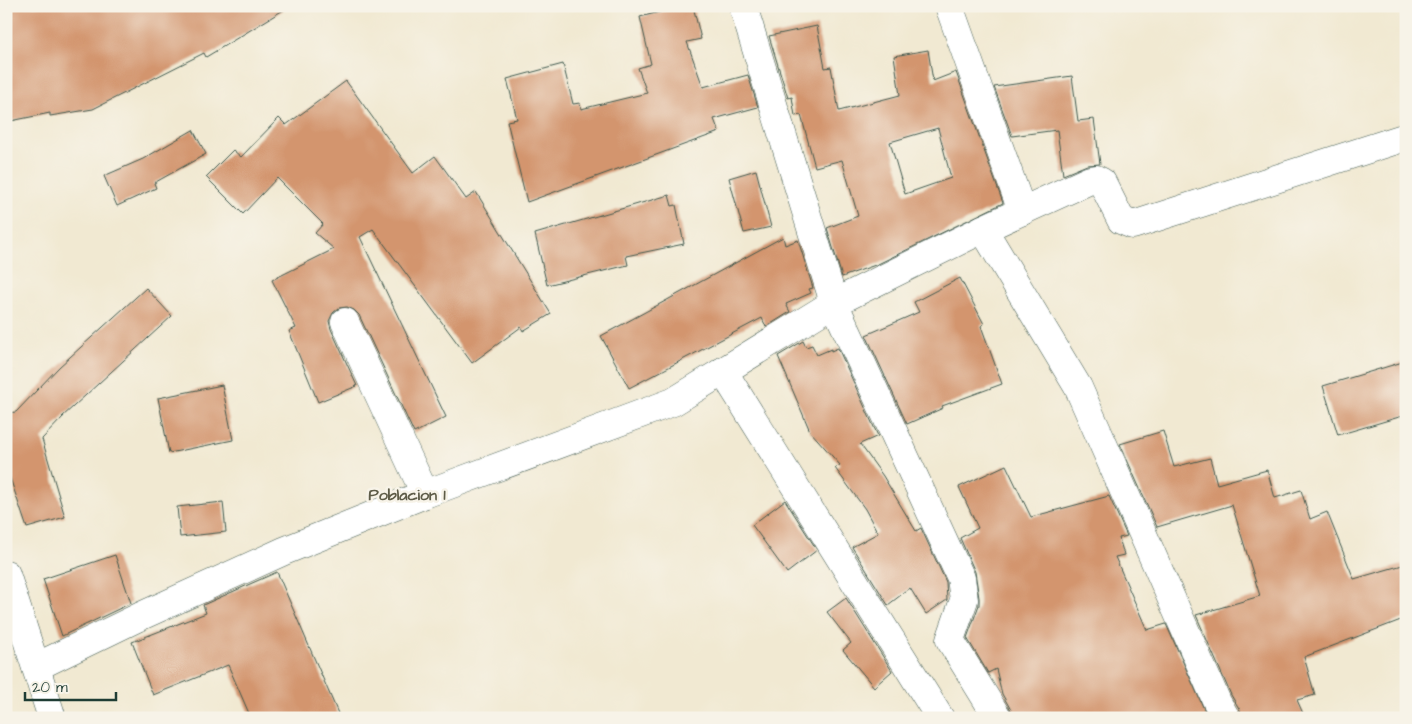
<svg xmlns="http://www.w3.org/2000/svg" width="1412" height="724" font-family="'Architects Daughter',sans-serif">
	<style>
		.building { fill: #d3956e; fill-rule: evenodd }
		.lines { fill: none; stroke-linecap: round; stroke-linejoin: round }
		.street-casing { stroke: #3e574c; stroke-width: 29 }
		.street { stroke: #fff; stroke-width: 28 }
		.labels { text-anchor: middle; stroke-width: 5; stroke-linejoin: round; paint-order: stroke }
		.neighbourhood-label { font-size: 16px; font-weight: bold; fill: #5e5c48; stroke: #f7f3e8 }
	</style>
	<rect width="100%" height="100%" fill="#f7f3e8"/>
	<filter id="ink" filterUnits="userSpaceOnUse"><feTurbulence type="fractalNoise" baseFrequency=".02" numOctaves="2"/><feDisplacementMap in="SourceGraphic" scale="10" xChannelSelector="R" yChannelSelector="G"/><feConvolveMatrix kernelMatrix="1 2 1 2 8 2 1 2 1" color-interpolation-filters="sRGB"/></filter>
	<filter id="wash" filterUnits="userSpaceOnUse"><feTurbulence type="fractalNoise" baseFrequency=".0096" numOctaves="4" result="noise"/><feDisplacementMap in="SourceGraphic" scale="20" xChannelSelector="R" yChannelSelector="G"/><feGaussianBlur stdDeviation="1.12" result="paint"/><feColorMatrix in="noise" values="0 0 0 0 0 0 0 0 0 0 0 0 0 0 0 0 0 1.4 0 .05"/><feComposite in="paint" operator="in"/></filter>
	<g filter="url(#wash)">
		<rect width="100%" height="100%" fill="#f1e9d2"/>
		<g id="blocks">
			<!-- building -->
			<g class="building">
				<path d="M 6,6 L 290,6 L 206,57 L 204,53 L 93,109 L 50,116 L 50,113 L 6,122 Z"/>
				<path d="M 683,6 L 693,6 L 701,39 L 687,42 L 703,87 L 748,75 L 758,107 L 714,119 L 719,132 L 527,202 L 507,121 L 517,119 L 507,79 L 563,64 L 573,104 L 580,103 L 581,109 L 647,93 L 638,68 L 651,64 L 640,17 Z"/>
				<path d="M 817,26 L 825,68 L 831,67 L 839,111 L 900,95 L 894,56 L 928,50 L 933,81 L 956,72 L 1003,203 L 878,264 L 842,277 L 827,228 L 858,216 L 842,160 L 815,167 L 801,115 L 795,116 L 792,97 L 788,98 L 769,36 ZM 938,128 L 951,178 L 905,194 L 890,142 Z"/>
				<path d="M 1072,76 L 1078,121 L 1094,119 L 1100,164 L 1087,165 L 1063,175 L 1057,130 L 1012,136 L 994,87 Z"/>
				<path d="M 346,81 L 413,173 L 435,156 L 466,199 L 476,192 L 551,314 L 523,331 L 521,327 L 472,363 L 373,229 L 360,237 L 446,417 L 414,433 L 359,315 L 354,310 L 347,307 L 339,308 L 333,313 L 329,321 L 331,329 L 357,386 L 318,402 L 289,331 L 296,328 L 272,280 L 334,249 L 315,233 L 323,224 L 277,178 L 243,214 L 206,177 L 233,150 L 241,157 L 279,118 L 286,125 Z"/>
				<path d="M 193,130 L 206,154 L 154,183 L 156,188 L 117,206 L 104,176 L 143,159 Z"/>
				<path d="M 756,170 L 771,227 L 744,233 L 729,178 Z"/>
				<path d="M 669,195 L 672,206 L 676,205 L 684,244 L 626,256 L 628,265 L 547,285 L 535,234 Z"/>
				<path d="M 783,237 L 785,245 L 798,240 L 813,288 L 809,289 L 811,293 L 786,304 L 790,312 L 766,327 L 762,318 L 629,388 L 601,336 Z"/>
				<path d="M 960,278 L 984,324 L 981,326 L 1002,384 L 942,406 L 943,408 L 907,424 L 866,335 L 919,312 L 914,302 Z"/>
				<path d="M 146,288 L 172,316 L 62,417 L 64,416 L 42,439 L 65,517 L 27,528 L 6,466 L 6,413 L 16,412 L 59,367 Z"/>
				<path d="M 803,341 L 806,347 L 812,345 L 817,355 L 831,349 L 831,351 L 838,348 L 878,436 L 860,444 L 883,476 L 916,531 L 921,528 L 946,582 L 947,600 L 926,614 L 910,588 L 888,605 L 852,547 L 878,533 L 865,509 L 835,468 L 840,465 L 810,431 L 778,356 Z"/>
				<path d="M 1406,361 L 1406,415 L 1338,435 L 1323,386 Z"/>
				<path d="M 222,385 L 233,440 L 169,453 L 158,398 Z"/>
				<path d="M 1163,431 L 1174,467 L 1210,458 L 1217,484 L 1267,470 L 1275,498 L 1301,490 L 1310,519 L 1327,512 L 1354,579 L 1406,564 L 1406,618 L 1304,657 L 1315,695 L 1297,700 L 1305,718 L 1242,718 L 1240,710 L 1231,695 L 1196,615 L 1260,596 L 1232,505 L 1157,527 L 1120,444 Z"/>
				<path d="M 1006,465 L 1031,517 L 1109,496 L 1127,536 L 1119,538 L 1124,555 L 1115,557 L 1147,630 L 1166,624 L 1208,718 L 1014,718 L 1011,710 L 1002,694 L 996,669 L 988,673 L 967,638 L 979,605 L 979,598 L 975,572 L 960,538 L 978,528 L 959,487 Z"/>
				<path d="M 785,500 L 817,550 L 787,573 L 752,525 Z"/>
				<path d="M 223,502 L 226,532 L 180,537 L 177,507 Z"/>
				<path d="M 115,555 L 131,603 L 62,636 L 43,579 Z"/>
				<path d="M 277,572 L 340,718 L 251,718 L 228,665 L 153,695 L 132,642 L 206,613 L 203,605 Z"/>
				<path d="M 846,598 L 892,671 L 874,687 L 843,650 L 851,643 L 827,612 Z"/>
			</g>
		</g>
	</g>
	<g filter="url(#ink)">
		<use href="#blocks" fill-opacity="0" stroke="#3e574c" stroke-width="1"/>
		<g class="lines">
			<defs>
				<g id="street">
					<path d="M 743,6 L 834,303 L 961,578 L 964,600 L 950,640 L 998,718"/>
					<path d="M 949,6 L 1022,211"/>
					<path d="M 983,229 L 1078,387 L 1217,702 L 1226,718"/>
					<path d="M 345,322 L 425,494"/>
					<path d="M 723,371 L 940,718"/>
					<path d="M 6,574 L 52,718"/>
					<path d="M 36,667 L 141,616 L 284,551 L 425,494 L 673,402 L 834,303 L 983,229 L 1090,180 L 1096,179 L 1102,182 L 1121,220 L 1133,225 L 1406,137"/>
				</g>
			</defs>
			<!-- street casing -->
			<use href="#street" class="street-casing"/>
			<!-- street -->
			<use href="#street" class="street"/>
		</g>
	</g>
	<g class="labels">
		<!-- neighbourhood labels -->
		<g class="neighbourhood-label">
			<text x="407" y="500">Poblacion 1</text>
		</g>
	</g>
	<!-- margin -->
	<rect width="1412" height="724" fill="none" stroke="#f7f3e8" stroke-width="25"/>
	<!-- scale -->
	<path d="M25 692v8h91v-8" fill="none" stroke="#1f3d34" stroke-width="2.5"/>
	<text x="32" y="692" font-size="15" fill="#1f3d34" stroke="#f7f3e8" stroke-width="4" paint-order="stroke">20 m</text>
</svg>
